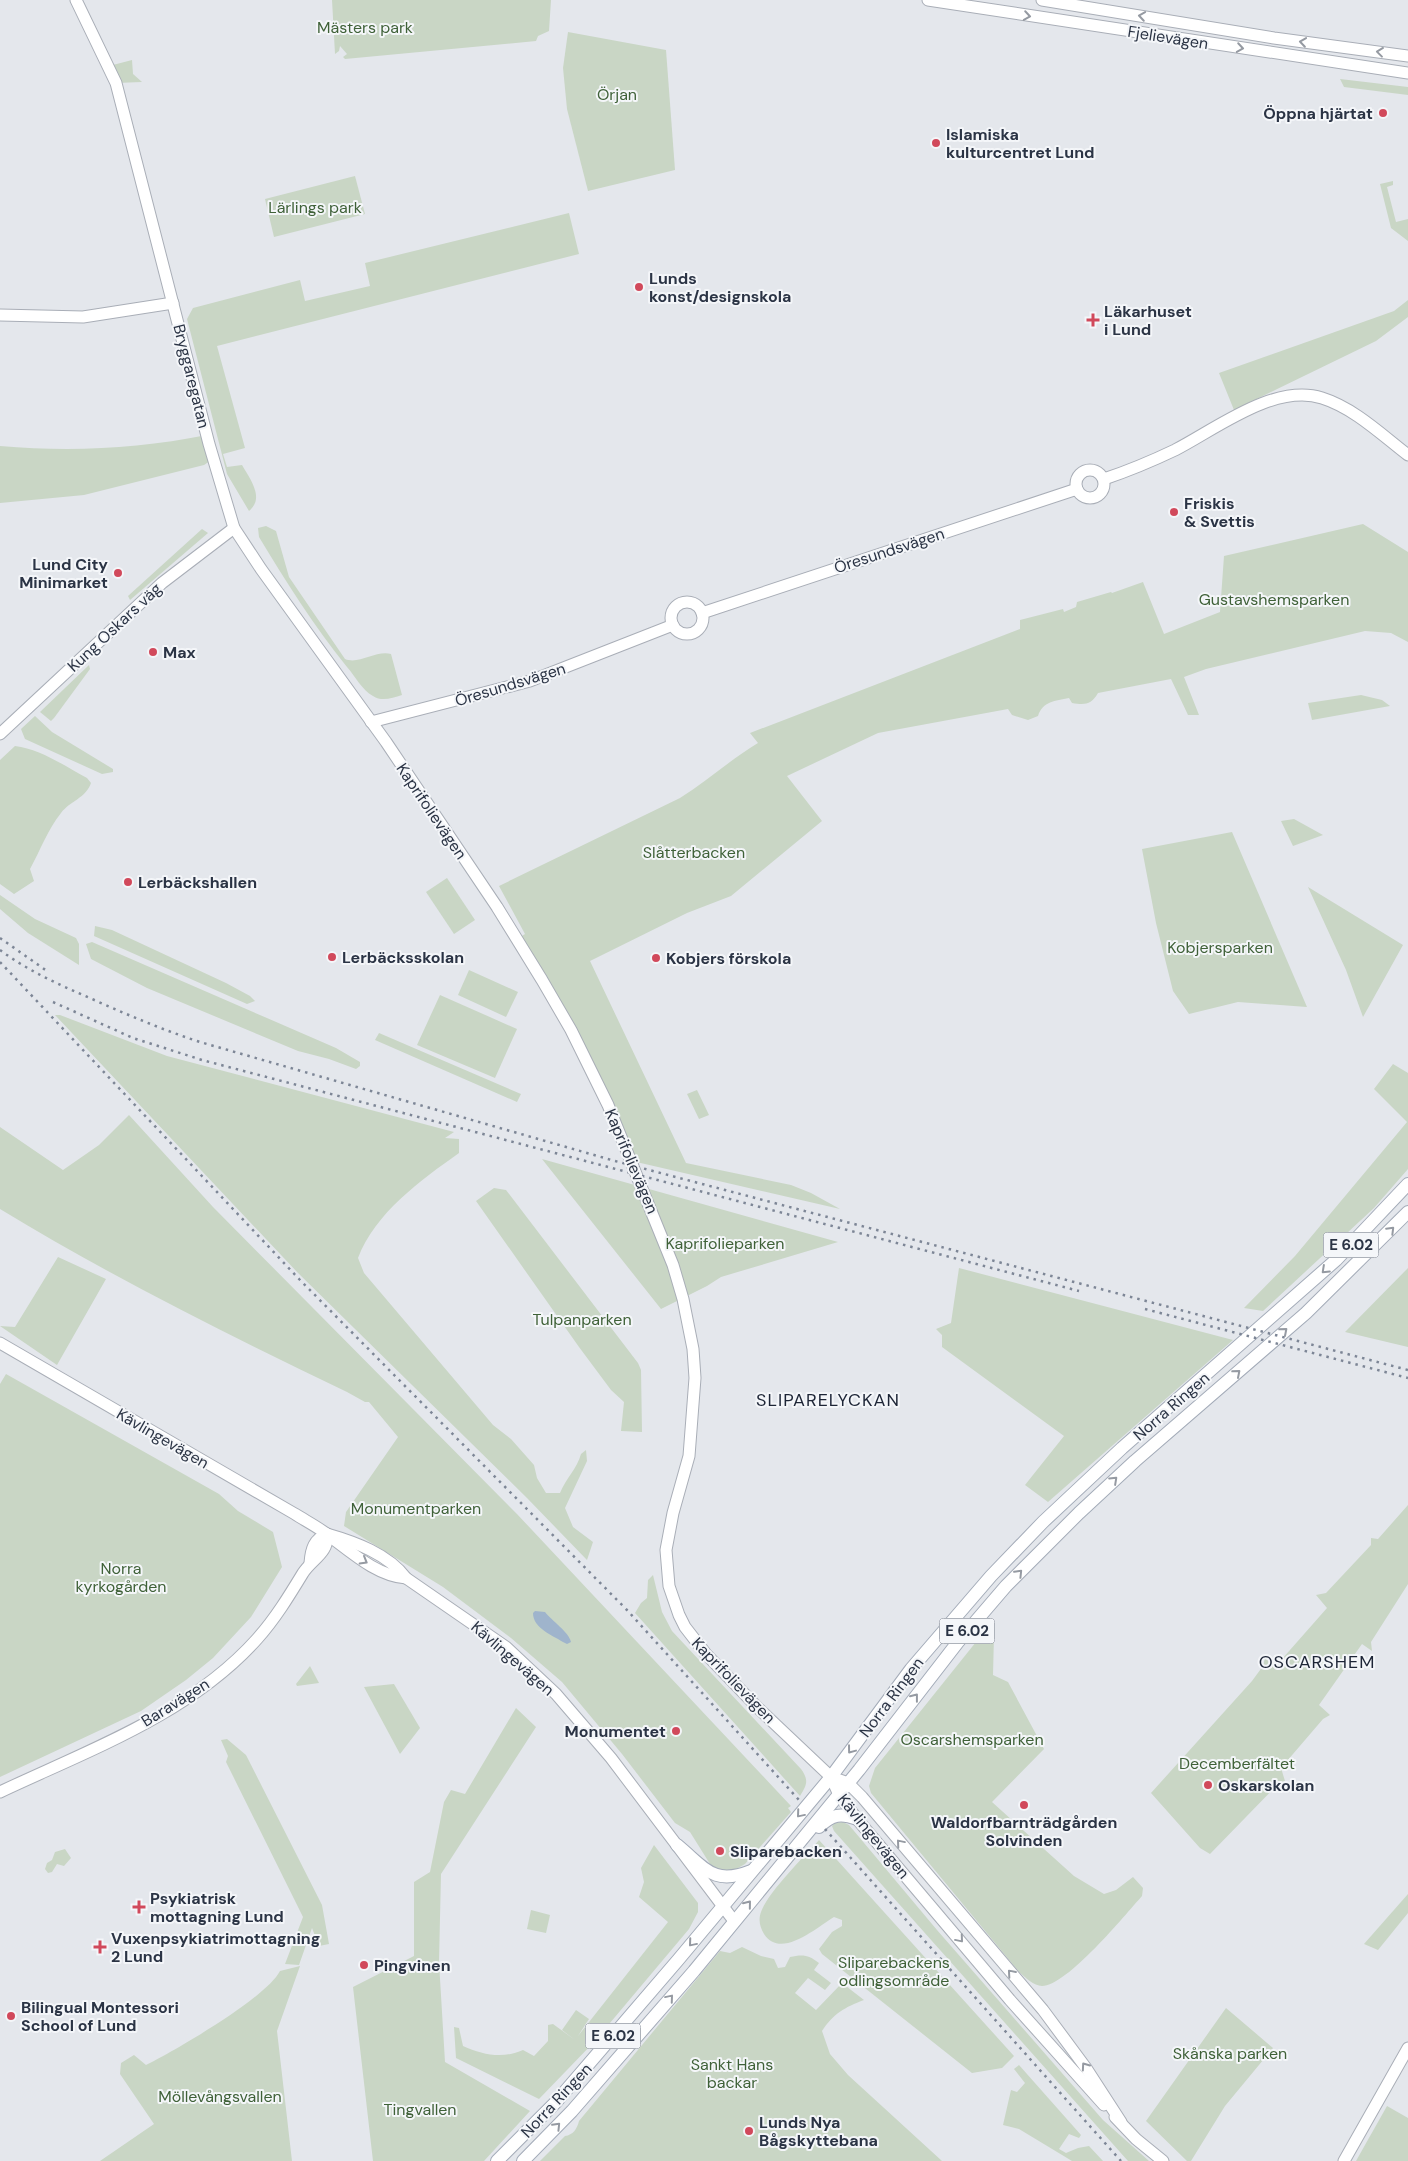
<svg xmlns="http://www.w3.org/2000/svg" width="1408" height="2161" font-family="'DM Sans',sans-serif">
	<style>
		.green { fill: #c9d6c5 }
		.water { fill: #9fb4cc }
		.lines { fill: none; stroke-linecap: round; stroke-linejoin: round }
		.secondary-casing { stroke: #a9aeb7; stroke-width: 13 }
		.primary-casing { stroke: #a3abb8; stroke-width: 14 }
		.secondary { stroke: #fff; stroke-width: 11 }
		.primary { stroke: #fff; stroke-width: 12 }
		.rail { stroke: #7d8696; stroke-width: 2.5; stroke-dasharray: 2.5 5; stroke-linecap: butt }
		.oneway { stroke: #959aa2 }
		.poi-dot { fill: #d1495b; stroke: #f4f6f9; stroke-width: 2 }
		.labels { text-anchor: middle; stroke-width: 4; stroke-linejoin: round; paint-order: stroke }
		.shield { fill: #f4f6f9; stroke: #676e7b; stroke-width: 1 }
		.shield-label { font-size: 15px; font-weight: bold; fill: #2b3445 }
		.park-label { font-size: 16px; fill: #3f6138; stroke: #f4f6f9 }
		.street-label { font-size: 16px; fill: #2b3445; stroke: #f4f6f9 }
		.poi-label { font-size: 16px; font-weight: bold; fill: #2b3445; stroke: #f4f6f9; text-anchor: start }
		.neighbourhood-label { font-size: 18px; letter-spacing: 1px; fill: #1d2536; stroke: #f4f6f9 }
	</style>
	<rect width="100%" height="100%" fill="#e4e7ec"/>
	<!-- green -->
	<g class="green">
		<path d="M 332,0 L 551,0 L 549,31 L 538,36 L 536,41 L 345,59 L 343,57 L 347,54 L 340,46 L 339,51 L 335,54 Z"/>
		<path d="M 568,32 L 666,50 L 675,170 L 588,191 L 567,109 L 563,68 Z"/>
		<path d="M 132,60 L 133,74 L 142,82 L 116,83 L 109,66 Z"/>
		<path d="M 1340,79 L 1408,87 L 1408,95 L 1344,87 Z"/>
		<path d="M 355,176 L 365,214 L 274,237 L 265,199 Z"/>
		<path d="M 1393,181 L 1393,185 L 1387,187 L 1396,222 L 1408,219 L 1408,241 L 1391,228 L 1380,184 Z"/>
		<path d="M 569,213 L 579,254 L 217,346 L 245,448 L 223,454 L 227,467 L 242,465 C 250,479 265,498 249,511 L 227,474 L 187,319 L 193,308 L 300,280 L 305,301 L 370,286 L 365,263 Z"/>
		<path d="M 1408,300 L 1408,317 L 1376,341 L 1234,410 L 1219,373 L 1394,311 Z"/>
		<path d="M 207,435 L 213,459 L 204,465 L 84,495 L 0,503 L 0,446 C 70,452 137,449 207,435 Z"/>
		<path d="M 1363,524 L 1408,552 L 1408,642 L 1391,633 L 1365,631 L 1206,669 L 1184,677 L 1199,715 L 1188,715 L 1171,679 L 1098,693 C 1091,705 1085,705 1072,703 L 1069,698 C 1055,701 1043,701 1038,716 L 1028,720 L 1012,715 L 1008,709 L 878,733 L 787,776 L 822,821 L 731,896 L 687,913 L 590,961 L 686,1163 L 791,1185 L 811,1193 L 840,1209 L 632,1161 L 620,1132 L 517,939 L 525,934 L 499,886 L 680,798 C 707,781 730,760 758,743 L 750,733 L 1020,629 L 1020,620 L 1063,609 L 1064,612 L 1076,607 L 1077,602 L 1111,592 L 1112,593 L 1143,582 L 1164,634 L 1220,612 L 1224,556 Z"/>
		<path d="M 266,526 L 276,531 L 289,577 L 345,659 C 359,665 376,650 391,654 L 402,695 C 392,698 382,702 373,696 C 362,690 355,676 347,667 C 314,626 286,582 259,537 L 258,528 Z"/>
		<path d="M 202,529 L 208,533 L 130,600 L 128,596 Z"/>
		<path d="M 89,665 L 90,669 L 54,718 L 51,721 L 40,712 Z"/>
		<path d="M 1361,695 L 1382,700 L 1390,706 L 1312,720 L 1308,703 Z"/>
		<path d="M 35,716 L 52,732 L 113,769 L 113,772 L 102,774 L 25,739 L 21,729 Z"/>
		<path d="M 15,746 C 40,749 65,766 87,778 L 91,783 C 86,798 70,801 61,813 C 48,829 40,851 30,869 L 34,881 L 14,894 L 0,884 L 0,760 Z"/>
		<path d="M 1294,819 L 1323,835 L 1293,846 L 1281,821 Z"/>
		<path d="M 1232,832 L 1307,1007 L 1238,1002 L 1189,1014 L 1173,991 L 1156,923 L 1142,849 Z"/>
		<path d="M 447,878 L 475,920 L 454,934 L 426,892 Z"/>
		<path d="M 1308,887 L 1403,945 L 1363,1017 L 1346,970 Z"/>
		<path d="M 0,895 L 35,919 L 76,938 L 79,944 L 79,965 L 28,933 L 0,909 Z"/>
		<path d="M 95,926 L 112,930 L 226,983 L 250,996 L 255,1001 L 247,1004 L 94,936 Z"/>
		<path d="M 92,942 L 336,1048 L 360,1062 L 360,1066 L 356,1069 L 329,1059 L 298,1051 L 147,988 L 91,959 L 86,944 Z"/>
		<path d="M 469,970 L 518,992 L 506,1017 L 458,995 Z"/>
		<path d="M 440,995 L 517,1029 L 495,1078 L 417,1045 Z"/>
		<path d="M 55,1015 L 60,1015 L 167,1056 L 454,1132 L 445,1138 L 459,1139 L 459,1153 C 421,1180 375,1213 358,1258 L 364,1273 L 493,1425 L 511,1439 L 534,1465 L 537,1478 L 546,1493 L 560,1493 C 566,1478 577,1469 581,1454 L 586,1450 L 587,1461 L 565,1508 L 573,1527 L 593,1542 L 587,1560 L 527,1498 L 298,1273 Z"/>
		<path d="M 379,1033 L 521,1094 L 517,1102 L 375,1040 Z"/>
		<path d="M 1393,1064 L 1408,1073 L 1408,1169 L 1374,1208 L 1263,1311 L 1244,1308 L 1295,1256 L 1407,1122 L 1374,1089 Z"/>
		<path d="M 697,1090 L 709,1115 L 699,1119 L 687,1094 Z"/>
		<path d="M 129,1115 L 213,1207 L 517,1514 L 791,1806 L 788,1808 L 791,1812 L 745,1864 L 731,1872 L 717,1870 L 710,1864 L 690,1832 L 675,1823 L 622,1754 L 562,1682 L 511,1638 L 443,1587 L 344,1526 L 346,1512 L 398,1437 L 369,1402 L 365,1402 L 347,1392 C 228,1335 112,1277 0,1209 L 0,1127 L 63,1170 L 99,1145 Z"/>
		<path d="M 542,1159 L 838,1242 L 721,1277 L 707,1286 L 661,1309 Z"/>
		<path d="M 494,1188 L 506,1190 L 638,1363 L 641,1370 L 642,1432 L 621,1431 L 624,1402 L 611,1390 L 579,1347 L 476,1201 Z"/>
		<path d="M 58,1257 L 106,1279 L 57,1365 L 0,1326 L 15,1327 Z"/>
		<path d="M 959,1268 L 1233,1340 L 1048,1502 L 1025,1485 L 1064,1436 L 942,1347 L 942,1335 L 936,1329 L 951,1323 Z"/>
		<path d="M 1408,1268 L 1408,1347 L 1345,1332 Z"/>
		<path d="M 6,1374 L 219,1494 L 238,1511 L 273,1532 L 282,1567 L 251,1617 L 213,1658 L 186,1680 L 141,1711 L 0,1777 L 0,1384 Z"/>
		<path d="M 1408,1505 L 1408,1584 L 1371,1642 L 1372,1651 L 1362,1644 L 1319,1705 L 1330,1715 L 1323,1719 L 1281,1768 L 1285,1781 L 1278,1784 L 1210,1854 L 1200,1848 L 1151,1793 L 1252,1681 L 1263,1666 L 1265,1658 L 1275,1667 L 1327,1608 L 1316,1595 L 1326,1593 L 1371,1545 L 1371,1538 L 1378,1539 Z"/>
		<path d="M 653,1575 L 662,1612 L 672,1631 L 801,1769 C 809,1780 807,1785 800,1796 L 635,1613 L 641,1603 L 647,1598 L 648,1580 Z"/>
		<path d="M 990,1629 L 994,1635 L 993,1675 L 1008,1682 L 1044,1749 L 992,1802 L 1074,1876 L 1104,1894 L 1116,1890 L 1133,1877 L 1143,1888 L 1142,1896 C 1125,1915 1067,1986 1042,1986 C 1034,1986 1025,1977 1019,1972 L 871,1793 L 869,1786 L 875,1768 L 984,1632 Z"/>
		<path d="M 310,1666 L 319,1683 L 297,1686 L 296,1684 Z"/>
		<path d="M 394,1684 L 420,1728 L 400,1754 L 364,1687 Z"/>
		<path d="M 516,1708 L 536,1727 L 441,1874 L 439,1962 L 445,2062 L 530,2111 L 484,2161 L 373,2161 L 353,1987 L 414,1956 L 414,1882 L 430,1872 L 444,1802 L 451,1790 L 465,1794 Z"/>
		<path d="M 227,1739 L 246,1755 L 322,1905 L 329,1944 L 319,1946 L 312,1928 L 299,1965 L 285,1964 L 303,1917 L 226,1762 L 228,1756 L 221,1740 Z"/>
		<path d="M 843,1822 L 849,1825 L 937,1930 L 1103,2120 L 1149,2161 L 1128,2161 L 834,1831 L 832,1826 L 835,1823 Z"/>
		<path d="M 819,1840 L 1014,2056 L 1002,2068 L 972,2073 L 822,1954 L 819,1949 L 832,1932 L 842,1926 L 842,1920 L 834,1917 C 817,1927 781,1960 764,1934 C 760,1927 758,1920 761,1912 C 769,1891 803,1858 819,1840 Z"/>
		<path d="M 654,1845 L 698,1903 L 698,1912 L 689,1929 L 594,2042 L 539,2099 L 456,2058 L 454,2027 L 459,2028 L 463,2046 C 483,2055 503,2059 523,2050 L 534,2056 L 548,2041 L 548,2025 L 553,2024 L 575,2040 L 562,2030 L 576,2010 L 589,2019 L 578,2036 L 668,1922 L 639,1897 L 644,1882 L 641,1868 Z"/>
		<path d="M 65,1849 L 71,1858 L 64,1866 L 57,1864 L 52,1872 L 48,1873 L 45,1869 L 47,1863 L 52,1860 L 55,1852 Z"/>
		<path d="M 1408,1894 L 1408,1913 L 1378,1950 L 1364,1944 Z"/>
		<path d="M 531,1910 L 550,1915 L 546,1933 L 527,1929 Z"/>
		<path d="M 742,1947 L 761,1956 L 774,1959 L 778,1968 L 785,1967 L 790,1957 C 803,1954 809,1955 819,1963 L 814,1970 L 831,1983 L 825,1990 L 808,1978 L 795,1993 L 816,2010 L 842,1983 L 864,2000 C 845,2007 833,2014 822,2031 L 830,2054 L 848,2075 L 942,2161 L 540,2161 L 565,2136 C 573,2135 577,2129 579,2121 L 720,1951 L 730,1953 Z"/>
		<path d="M 300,1966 L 277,2031 L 292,2161 L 100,2161 L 154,2124 L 120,2074 L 121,2063 L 134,2055 L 146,2065 C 176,2050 266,1998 280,1971 Z"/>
		<path d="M 1226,2008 L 1273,2048 L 1225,2106 L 1191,2161 L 1187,2161 L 1146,2121 Z"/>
		<path d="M 1019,2065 L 1081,2135 L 1079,2138 L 1069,2134 L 1059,2149 L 1066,2153 L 1078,2148 L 1089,2146 L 1103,2161 L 1072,2161 L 1019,2129 L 1003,2125 L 1011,2090 L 1017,2092 L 1025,2083 L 1014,2069 Z"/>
		<path d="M 1387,2106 L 1408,2118 L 1408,2161 L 1356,2161 Z"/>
	</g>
	<!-- water -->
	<path class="water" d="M 535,1611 L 545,1612 C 552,1621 569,1632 571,1642 L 567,1644 L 563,1642 C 552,1635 533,1628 533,1613 Z"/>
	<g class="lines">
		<defs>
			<g id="secondary">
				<path d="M 76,0 L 116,83 L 209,444 L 234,528 L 261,569 L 386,742 L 497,907 L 542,980 L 571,1030 L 608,1105 L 673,1265 L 683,1299 L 693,1349 L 695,1378 L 689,1456 L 673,1513 L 666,1550 L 669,1586 L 679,1615 L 685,1627 L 706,1654 L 758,1708 L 831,1777 L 848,1783 L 862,1797 L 1043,2010 L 1086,2068 L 1121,2122"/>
				<path d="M 928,0 L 1408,73"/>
				<path d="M 1042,0 L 1274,38 L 1408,56"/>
				<path d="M 0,315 L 83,317 L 173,303"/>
				<circle cx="1090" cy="484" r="14"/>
				<path d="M 1104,479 C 1128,471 1152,461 1175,450 C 1216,429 1274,383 1322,398 C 1354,408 1382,435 1408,455"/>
				<circle cx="687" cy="618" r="16"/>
				<path d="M 702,613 L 1077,489"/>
				<path d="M 371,722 L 530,681 L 673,625"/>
				<path d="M 0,734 L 162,583 L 234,528"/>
				<path d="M 0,1343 L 295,1514 C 306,1521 318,1527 328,1535 C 351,1552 377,1576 406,1578"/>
				<path d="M 327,1534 C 355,1542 388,1554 406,1578 L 506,1647 L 556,1694 L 611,1758 L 734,1921"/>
				<path d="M 310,1563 C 311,1549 314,1539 327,1534"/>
				<path d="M 831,1777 L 839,1795 L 857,1819 L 1010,2000 L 1104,2105"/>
				<path d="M 0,1792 C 89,1750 190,1714 257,1639 C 275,1619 289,1596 303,1573 C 312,1559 329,1553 327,1534"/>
				<path d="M 1115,2117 L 1136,2139 L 1163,2161"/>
				<path d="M 1344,2161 L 1408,2048"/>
			</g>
			<g id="primary">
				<path d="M 819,1827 C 832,1814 841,1813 857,1819"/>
				<path d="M 677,1845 C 705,1868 713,1886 751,1871"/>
				<path d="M 497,2161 L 556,2102 L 678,1960 L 831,1777 L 911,1669 L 991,1576 L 1043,1522 L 1122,1448 L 1336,1260 L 1408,1184"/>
				<path d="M 523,2161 L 572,2111 L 694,1971 L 859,1770 L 958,1642 L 1006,1586 L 1079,1513 L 1135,1461 L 1306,1313 L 1408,1212"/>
			</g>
		</defs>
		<!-- secondary casing -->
		<use href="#secondary" class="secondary-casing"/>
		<!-- primary casing -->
		<use href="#primary" class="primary-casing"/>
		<!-- secondary -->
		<use href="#secondary" class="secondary"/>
		<!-- primary -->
		<use href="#primary" class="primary"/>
		<!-- rail -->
		<g class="rail">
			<path d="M 0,938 L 47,971"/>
			<path d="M 0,950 C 28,971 60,985 92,999 C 128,1015 163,1030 200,1042 L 615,1161 L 1408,1370"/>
			<path d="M 0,962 L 300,1280 L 627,1610 L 799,1800"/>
			<path d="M 53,1002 L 133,1038 L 202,1060 L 1079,1291"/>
			<path d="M 1145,1309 L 1408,1378"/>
			<path d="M 825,1829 L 1121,2161"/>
		</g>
	</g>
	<!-- one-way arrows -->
	<defs><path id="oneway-chevron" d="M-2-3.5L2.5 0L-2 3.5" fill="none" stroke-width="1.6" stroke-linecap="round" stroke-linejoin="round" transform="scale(1.25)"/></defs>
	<g class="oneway">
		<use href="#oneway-chevron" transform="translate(1027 16) rotate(9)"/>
		<use href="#oneway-chevron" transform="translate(1142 16) rotate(-171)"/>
		<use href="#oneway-chevron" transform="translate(1303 42) rotate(-172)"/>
		<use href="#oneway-chevron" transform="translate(1240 48) rotate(9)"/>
		<use href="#oneway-chevron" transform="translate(1380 52) rotate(-173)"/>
		<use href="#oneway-chevron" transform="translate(1391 1230) rotate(-45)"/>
		<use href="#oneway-chevron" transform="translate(1325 1270) rotate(137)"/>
		<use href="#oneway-chevron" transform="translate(1284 1331) rotate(-41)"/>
		<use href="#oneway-chevron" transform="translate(1237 1373) rotate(-41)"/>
		<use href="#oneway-chevron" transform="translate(1114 1480) rotate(-43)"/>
		<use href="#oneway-chevron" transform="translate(364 1561) rotate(30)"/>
		<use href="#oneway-chevron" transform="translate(1019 1573) rotate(-46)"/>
		<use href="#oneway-chevron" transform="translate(915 1697) rotate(-52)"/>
		<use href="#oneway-chevron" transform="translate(851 1750) rotate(127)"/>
		<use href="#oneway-chevron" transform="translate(800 1814) rotate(130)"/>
		<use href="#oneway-chevron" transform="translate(900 1843) rotate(-130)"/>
		<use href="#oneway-chevron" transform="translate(748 1904) rotate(-51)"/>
		<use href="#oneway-chevron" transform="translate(960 1939) rotate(50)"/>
		<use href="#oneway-chevron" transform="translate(692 1943) rotate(130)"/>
		<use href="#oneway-chevron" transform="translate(1011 1973) rotate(-131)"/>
		<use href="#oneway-chevron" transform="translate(670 1998) rotate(-50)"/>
		<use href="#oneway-chevron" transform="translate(1085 2066) rotate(-125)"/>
		<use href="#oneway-chevron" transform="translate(557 2126) rotate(-46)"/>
	</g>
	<!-- markers -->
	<g class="poi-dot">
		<circle cx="1383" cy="113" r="5"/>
		<circle cx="936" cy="143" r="5"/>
		<circle cx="639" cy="287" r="5"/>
		<path d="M1090.5 312.5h5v5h5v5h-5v5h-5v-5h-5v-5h5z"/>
		<circle cx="1174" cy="512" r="5"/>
		<circle cx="118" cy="573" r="5"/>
		<circle cx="153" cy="652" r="5"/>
		<circle cx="128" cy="882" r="5"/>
		<circle cx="332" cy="957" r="5"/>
		<circle cx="656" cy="958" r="5"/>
		<circle cx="676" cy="1731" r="5"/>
		<circle cx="1208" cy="1785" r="5"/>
		<circle cx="1024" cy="1805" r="5"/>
		<circle cx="720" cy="1851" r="5"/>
		<path d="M136.5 1899.5h5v5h5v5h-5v5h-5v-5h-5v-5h5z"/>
		<path d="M97.5 1939.5h5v5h5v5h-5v5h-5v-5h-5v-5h5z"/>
		<circle cx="364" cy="1965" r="5"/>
		<circle cx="11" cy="2016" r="5"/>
		<circle cx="749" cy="2131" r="5"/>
	</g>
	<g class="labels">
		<!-- shield labels -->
		<g class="shield">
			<rect x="1323.5" y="1232.5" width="55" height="25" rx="4"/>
			<rect x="939.5" y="1618.5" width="55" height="25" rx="4"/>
			<rect x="585.5" y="2023.5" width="55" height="25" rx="4"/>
		</g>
		<g class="shield-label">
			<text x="1351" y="1250">E 6.02</text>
			<text x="967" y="1636">E 6.02</text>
			<text x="613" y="2041">E 6.02</text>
		</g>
		<!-- park labels -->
		<g class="park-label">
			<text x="365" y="33">Mästers park</text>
			<text x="617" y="100">Örjan</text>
			<text x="315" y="213">Lärlings park</text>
			<text x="1274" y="605">Gustavshemsparken</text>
			<text x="694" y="858">Slåtterbacken</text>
			<text x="1220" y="953">Kobjersparken</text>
			<text x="725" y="1249">Kaprifolieparken</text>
			<text x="582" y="1325">Tulpanparken</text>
			<text x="416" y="1514">Monumentparken</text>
			<text x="121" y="1574">Norra<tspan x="121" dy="18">kyrkogården</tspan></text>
			<text x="972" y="1745">Oscarshemsparken</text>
			<text x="1237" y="1769">Decemberfältet</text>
			<text x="894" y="1968">Sliparebackens<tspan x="894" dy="18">odlingsområde</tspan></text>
			<text x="1230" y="2059">Skånska parken</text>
			<text x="732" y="2070">Sankt Hans<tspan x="732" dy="18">backar</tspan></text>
			<text x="220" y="2102">Möllevångsvallen</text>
			<text x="420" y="2115">Tingvallen</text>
		</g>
		<!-- street labels -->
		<g class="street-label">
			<text transform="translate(1168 37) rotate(9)" y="6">Fjelievägen</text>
			<text transform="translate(192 376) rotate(76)" y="6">Bryggaregatan</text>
			<text transform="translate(889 550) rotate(-18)" y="6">Öresundsvägen</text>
			<text transform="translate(114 627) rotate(-43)" y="6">Kung Oskars väg</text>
			<text transform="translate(510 684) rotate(-17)" y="6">Öresundsvägen</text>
			<text transform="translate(432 811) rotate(56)" y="6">Kaprifolievägen</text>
			<text transform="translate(632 1161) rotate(67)" y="6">Kaprifolievägen</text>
			<text transform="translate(1171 1406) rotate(-41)" y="6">Norra Ringen</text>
			<text transform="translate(163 1438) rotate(30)" y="6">Kävlingevägen</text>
			<text transform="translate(513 1658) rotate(41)" y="6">Kävlingevägen</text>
			<text transform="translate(734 1680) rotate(46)" y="6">Kaprifolievägen</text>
			<text transform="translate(891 1697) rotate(-53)" y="6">Norra Ringen</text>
			<text transform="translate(175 1702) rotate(-32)" y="6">Baravägen</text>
			<text transform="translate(874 1836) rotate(51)" y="6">Kävlingevägen</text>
			<text transform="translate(556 2100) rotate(-47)" y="6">Norra Ringen</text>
		</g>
		<!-- poi labels -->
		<g class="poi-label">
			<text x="1373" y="119" text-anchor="end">Öppna hjärtat</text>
			<text x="946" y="140">Islamiska<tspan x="946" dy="18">kulturcentret Lund</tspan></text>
			<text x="649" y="284">Lunds<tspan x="649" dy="18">konst/designskola</tspan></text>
			<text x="1104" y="317">Läkarhuset<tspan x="1104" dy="18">i Lund</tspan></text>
			<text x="1184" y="509">Friskis<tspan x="1184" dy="18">&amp; Svettis</tspan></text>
			<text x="108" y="570" text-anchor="end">Lund City<tspan x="108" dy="18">Minimarket</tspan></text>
			<text x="163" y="658">Max</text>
			<text x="138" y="888">Lerbäckshallen</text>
			<text x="342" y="963">Lerbäcksskolan</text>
			<text x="666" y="964">Kobjers förskola</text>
			<text x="666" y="1737" text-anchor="end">Monumentet</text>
			<text x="1218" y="1791">Oskarskolan</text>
			<text x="1024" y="1828" text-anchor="middle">Waldorfbarnträdgården<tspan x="1024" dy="18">Solvinden</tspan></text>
			<text x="730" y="1857">Sliparebacken</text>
			<text x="150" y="1904">Psykiatrisk<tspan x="150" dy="18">mottagning Lund</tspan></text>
			<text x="111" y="1944">Vuxenpsykiatrimottagning<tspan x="111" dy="18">2 Lund</tspan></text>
			<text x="374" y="1971">Pingvinen</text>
			<text x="21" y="2013">Bilingual Montessori<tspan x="21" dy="18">School of Lund</tspan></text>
			<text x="759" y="2128">Lunds Nya<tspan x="759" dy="18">Bågskyttebana</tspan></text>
		</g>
		<!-- neighbourhood labels -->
		<g class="neighbourhood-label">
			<text x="828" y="1406">SLIPARELYCKAN</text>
			<text x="1317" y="1668">OSCARSHEM</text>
		</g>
	</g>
</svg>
